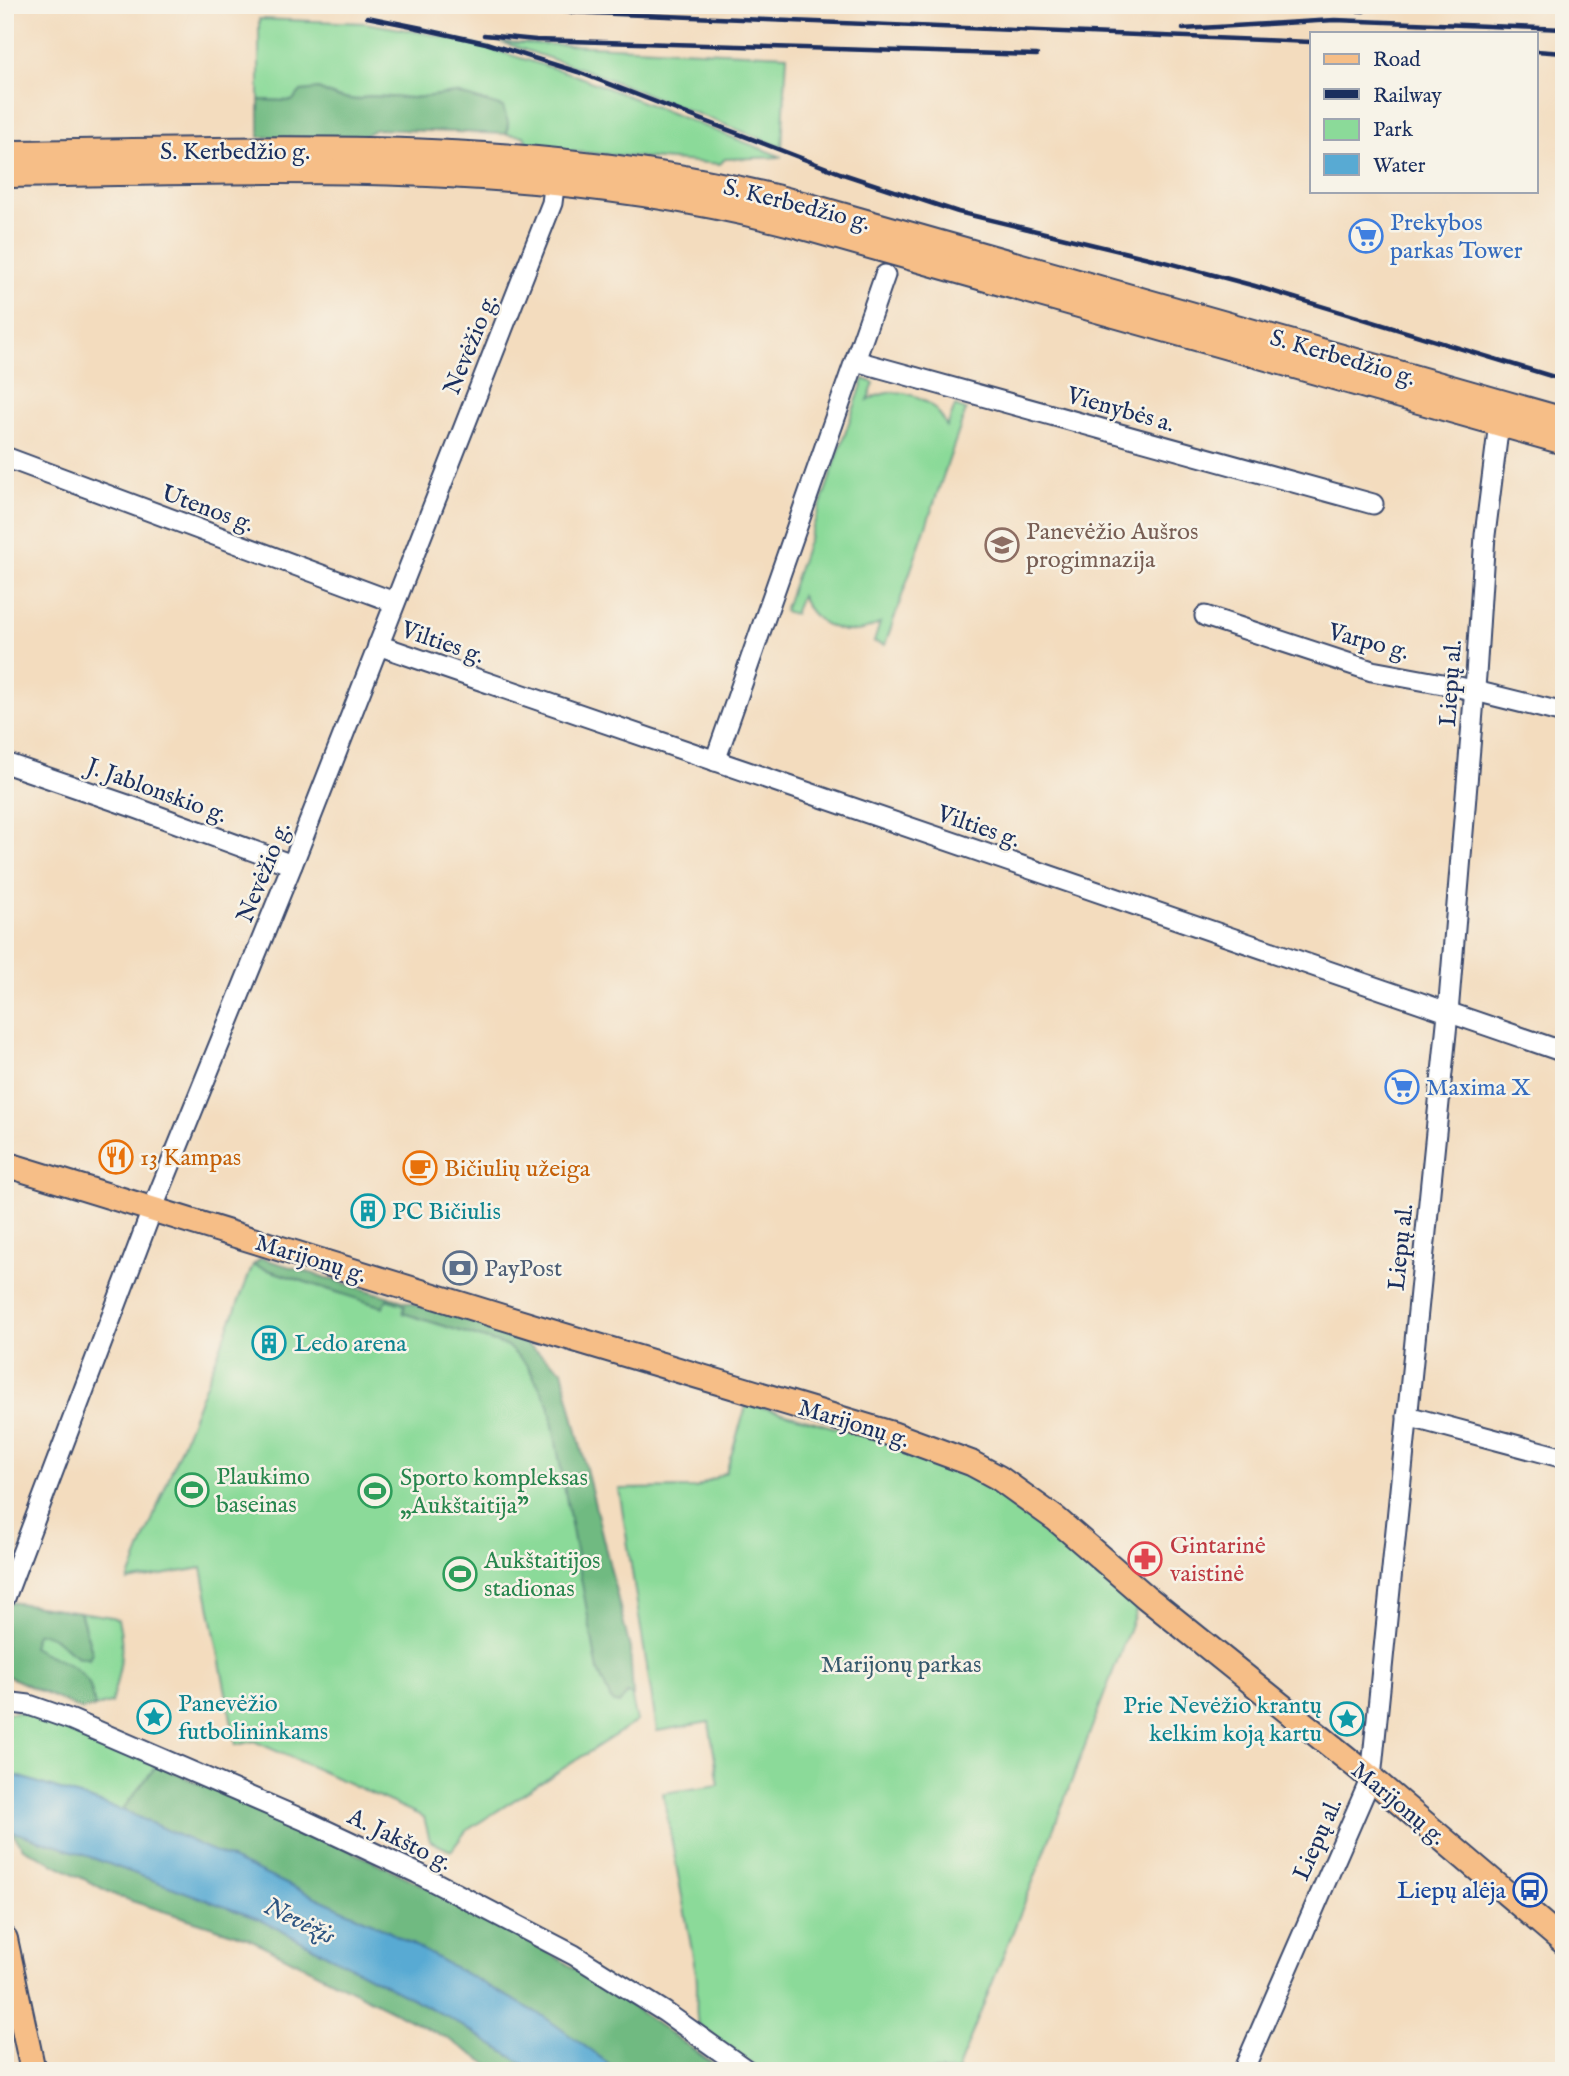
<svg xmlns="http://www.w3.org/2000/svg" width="1569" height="2076" font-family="'IM FELL English',serif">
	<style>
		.green { fill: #8bda99; stroke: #53847c; stroke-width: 2 }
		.forest { fill: #70ba81; stroke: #467470; stroke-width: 2 }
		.water { fill: #58aad3; stroke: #3a6c98; stroke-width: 2 }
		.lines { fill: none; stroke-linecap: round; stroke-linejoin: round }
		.minor-casing { stroke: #3b496c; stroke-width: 23 }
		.major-casing { stroke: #3b496c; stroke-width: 28 }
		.minor { stroke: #fff; stroke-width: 19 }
		.major { stroke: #f6be87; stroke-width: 24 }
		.rail { stroke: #1b2f5e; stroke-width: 4.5 }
		.labels { text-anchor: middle; stroke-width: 5; stroke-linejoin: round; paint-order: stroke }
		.street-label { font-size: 24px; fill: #1b2f5e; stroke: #f7f3e8 }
		.shop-label { font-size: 24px; fill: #366cbe; stroke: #f7f3e8; text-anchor: start }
		.education-label { font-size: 24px; fill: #785e54; stroke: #f7f3e8; text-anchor: start }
		.food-label { font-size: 24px; fill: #c56008; stroke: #f7f3e8; text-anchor: start }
		.culture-label { font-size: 24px; fill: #0d838f; stroke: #f7f3e8; text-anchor: start }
		.service-label { font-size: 24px; fill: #4e5e75; stroke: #f7f3e8; text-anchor: start }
		.leisure-label { font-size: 24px; fill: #27864d; stroke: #f7f3e8; text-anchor: start }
		.health-label { font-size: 24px; fill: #be3a42; stroke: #f7f3e8; text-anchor: start }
		.park-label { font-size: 24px; fill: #375a6d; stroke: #f7f3e8 }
		.transit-label { font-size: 24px; fill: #164399; stroke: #f7f3e8; text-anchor: end }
		.water-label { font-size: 26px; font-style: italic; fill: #2d5481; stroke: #f7f3e8 }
	</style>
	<rect width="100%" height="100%" fill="#f7f3e8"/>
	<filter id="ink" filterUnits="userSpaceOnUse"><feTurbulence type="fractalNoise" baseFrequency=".0143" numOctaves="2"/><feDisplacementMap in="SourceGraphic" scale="14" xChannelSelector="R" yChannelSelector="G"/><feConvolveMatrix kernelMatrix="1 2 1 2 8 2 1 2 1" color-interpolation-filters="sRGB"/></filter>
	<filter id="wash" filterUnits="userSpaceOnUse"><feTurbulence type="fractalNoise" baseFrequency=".00686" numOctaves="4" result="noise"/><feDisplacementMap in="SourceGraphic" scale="28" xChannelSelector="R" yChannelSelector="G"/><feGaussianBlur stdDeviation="1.57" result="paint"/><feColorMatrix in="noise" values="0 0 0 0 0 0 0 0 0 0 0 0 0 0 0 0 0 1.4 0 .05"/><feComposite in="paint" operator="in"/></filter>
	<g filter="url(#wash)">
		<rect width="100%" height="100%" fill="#f3dcbe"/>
		<!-- green -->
		<g class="green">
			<path d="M 259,19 L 366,23 L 435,35 L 488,48 L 572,74 L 782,157 L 725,159 L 720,164 L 529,148 L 524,136 L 507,134 L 508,122 L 456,93 L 413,98 L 368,96 L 357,100 L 337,97 L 318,89 L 292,101 L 259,100 Z"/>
			<path d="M 501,42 L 787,55 L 782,147 L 585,70 Z"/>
			<path d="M 864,379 L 874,383 L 868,400 C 898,383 933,396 947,427 L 955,406 L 966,410 L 885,645 L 874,642 L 880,623 C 849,641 816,628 801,596 L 794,614 L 784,611 Z"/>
			<path d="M 253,1265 L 383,1307 L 386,1299 L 406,1305 L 403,1312 L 518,1346 L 569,1414 L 637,1721 L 466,1831 L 451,1851 L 430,1841 L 424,1817 L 254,1741 L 236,1745 L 202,1568 L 128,1581 Z"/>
			<path d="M 747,1403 L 879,1440 L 964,1470 L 1034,1513 L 1139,1603 L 1042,1859 L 957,2071 L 762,2071 L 698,2024 C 694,2007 699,1990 696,1973 L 663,1793 L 719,1785 L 709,1722 L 657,1731 L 619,1489 L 696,1488 L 726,1472 Z"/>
			<path d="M 80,1612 L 112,1617 L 118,1620 C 126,1648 119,1675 111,1703 L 95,1707 L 89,1684 L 31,1647 L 36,1634 C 53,1631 65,1645 77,1657 L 92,1651 Z"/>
			<path d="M 20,1712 L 40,1717 L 157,1765 L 122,1810 L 5,1772 L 5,1713 Z"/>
		</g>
		<!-- forest -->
		<g class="forest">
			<path d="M 318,89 L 337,97 L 357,100 L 368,96 L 413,98 L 456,93 L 503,107 L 508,122 L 507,134 L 376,129 L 360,138 L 259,137 L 259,100 L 292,101 L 301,91 Z"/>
			<path d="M 261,1258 L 515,1335 L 562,1370 L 630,1649 L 633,1696 L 627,1694 L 619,1704 L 612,1702 L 598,1671 L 549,1404 L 527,1365 L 507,1346 L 403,1313 L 405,1305 L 387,1299 L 383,1307 L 253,1265 Z"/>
			<path d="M 10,1602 L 80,1612 L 92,1652 L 89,1659 C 88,1658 77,1657 77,1656 C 61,1648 57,1631 36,1634 L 32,1647 C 50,1658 79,1663 89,1684 C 92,1691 93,1700 95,1707 L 82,1710 L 5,1675 L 5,1611 Z"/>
			<path d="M 157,1765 C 294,1825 436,1884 564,1962 C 619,1996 671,2033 723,2071 L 619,2071 L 543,2016 L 375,1924 L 122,1810 Z"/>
			<path d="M 11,1831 L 79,1853 L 261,1920 L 448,2017 L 535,2071 L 499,2071 L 445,2037 L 248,1938 L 119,1897 L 23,1848 Z"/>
		</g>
		<!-- water -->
		<path class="water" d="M 5,1772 L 122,1810 L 375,1924 L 543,2016 L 619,2071 L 535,2071 L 448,2017 L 261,1920 L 79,1853 L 5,1829 Z"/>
	</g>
	<g filter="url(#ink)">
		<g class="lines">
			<defs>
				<g id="minor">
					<path d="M 856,361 L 1373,504"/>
					<path d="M 5,457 L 394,602"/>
					<path d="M 1205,616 L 1372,671 L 1459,687 L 1564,713"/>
					<path d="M 378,645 L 1564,1052"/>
					<path d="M 715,761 L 885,275"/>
					<path d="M 5,763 L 136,808 L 292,865"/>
					<path d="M 1407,1416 L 1564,1458"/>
					<path d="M 5,1598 L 152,1210 L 297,853 L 552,203 L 556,172"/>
					<path d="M 5,1702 L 29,1705 L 72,1720 L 306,1821 L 417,1873 L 574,1955 L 665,2012 L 748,2071"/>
					<path d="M 1243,2071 L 1371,1778 L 1448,1013 L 1476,675 L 1485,535 L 1499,423 L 1502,411"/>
				</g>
				<g id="major">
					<path d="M 5,153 C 272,150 546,134 806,205 L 1564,420"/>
					<path d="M 5,175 C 269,171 542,157 799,226 L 1564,442"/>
					<path d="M 5,1164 L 538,1328 L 892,1434 L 971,1463 L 999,1478 L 1056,1519 L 1146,1597 L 1371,1778 L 1564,1942"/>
					<path d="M 5,1939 L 33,2071"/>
				</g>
			</defs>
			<!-- minor casing -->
			<use href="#minor" class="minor-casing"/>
			<!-- major casing -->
			<use href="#major" class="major-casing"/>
			<!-- minor -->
			<use href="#minor" class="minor"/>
			<!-- major -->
			<use href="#major" class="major"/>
			<!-- rail -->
			<g class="rail">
				<path d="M 392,5 L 1312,42"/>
				<path d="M 1234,5 L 1364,11"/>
				<path d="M 367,17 L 422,28"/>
				<path d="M 413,27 L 486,43 L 578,72 L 840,173 L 958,212 L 1165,262 L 1255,286 L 1564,380"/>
				<path d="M 1183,29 L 1335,20 L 1564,29"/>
				<path d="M 484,35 L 536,40 L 1037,55"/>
				<path d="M 1536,51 L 1564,53"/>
			</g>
		</g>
	</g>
	<!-- icons -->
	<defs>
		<symbol id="supermarket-ring" viewBox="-11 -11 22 22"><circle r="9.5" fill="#f7f3e8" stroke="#3f7fe0" stroke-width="1.5"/><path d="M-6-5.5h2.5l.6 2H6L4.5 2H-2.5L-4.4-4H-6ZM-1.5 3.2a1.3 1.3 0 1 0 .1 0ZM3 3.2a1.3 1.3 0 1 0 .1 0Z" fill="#3f7fe0"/></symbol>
		<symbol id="school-ring" viewBox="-11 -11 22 22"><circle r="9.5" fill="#f7f3e8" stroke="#8d6e63" stroke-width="1.5"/><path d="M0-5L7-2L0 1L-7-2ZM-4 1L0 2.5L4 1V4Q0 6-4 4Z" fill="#8d6e63"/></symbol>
		<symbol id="restaurant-ring" viewBox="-11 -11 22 22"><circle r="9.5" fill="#f7f3e8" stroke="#e8710a" stroke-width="1.5"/><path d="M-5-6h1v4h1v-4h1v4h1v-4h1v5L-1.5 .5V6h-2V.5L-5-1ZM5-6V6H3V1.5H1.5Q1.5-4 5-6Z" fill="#e8710a"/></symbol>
		<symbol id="cafe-ring" viewBox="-11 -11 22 22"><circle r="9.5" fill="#f7f3e8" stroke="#e8710a" stroke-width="1.5"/><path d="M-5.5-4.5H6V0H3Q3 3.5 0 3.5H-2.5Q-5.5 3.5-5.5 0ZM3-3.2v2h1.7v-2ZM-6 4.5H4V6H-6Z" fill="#e8710a"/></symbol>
		<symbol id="building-ring" viewBox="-11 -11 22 22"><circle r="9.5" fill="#f7f3e8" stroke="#0f9aa8" stroke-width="1.5"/><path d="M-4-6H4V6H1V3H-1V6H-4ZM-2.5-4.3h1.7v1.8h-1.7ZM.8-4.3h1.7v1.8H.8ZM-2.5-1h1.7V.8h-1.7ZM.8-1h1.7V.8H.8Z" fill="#0f9aa8"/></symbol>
		<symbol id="bank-ring" viewBox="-11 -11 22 22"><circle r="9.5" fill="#f7f3e8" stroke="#5c6f8a" stroke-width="1.5"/><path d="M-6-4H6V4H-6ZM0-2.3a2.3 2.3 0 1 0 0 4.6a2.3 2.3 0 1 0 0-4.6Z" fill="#5c6f8a"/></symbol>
		<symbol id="stadium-ring" viewBox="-11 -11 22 22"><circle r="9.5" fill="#f7f3e8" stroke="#2e9e5b" stroke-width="1.5"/><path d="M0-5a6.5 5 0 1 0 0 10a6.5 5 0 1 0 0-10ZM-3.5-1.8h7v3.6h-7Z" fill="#2e9e5b"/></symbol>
		<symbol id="pharmacy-ring" viewBox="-11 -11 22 22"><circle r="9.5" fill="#f7f3e8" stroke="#e0444e" stroke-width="1.5"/><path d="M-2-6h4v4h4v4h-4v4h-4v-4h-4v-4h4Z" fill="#e0444e"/></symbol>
		<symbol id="sight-ring" viewBox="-11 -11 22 22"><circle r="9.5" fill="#f7f3e8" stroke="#0f9aa8" stroke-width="1.5"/><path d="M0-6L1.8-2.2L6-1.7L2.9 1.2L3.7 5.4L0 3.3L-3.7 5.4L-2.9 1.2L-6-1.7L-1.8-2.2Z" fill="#0f9aa8"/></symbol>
		<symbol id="bus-ring" viewBox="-11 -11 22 22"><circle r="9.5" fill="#f7f3e8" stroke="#1a4fb4" stroke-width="1.5"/><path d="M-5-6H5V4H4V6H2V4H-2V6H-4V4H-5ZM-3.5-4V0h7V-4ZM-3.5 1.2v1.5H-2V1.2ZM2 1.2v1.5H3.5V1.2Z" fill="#1a4fb4"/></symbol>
	</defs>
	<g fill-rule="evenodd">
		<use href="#supermarket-ring" x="1347" y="217" width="38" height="38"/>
		<use href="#school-ring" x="983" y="526" width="38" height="38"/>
		<use href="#supermarket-ring" x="1383" y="1068" width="38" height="38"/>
		<use href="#restaurant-ring" x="97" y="1138" width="38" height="38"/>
		<use href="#cafe-ring" x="401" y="1149" width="38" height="38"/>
		<use href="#building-ring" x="349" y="1192" width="38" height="38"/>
		<use href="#bank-ring" x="441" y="1249" width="38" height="38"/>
		<use href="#building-ring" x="250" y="1324" width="38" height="38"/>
		<use href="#stadium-ring" x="173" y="1471" width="38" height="38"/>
		<use href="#stadium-ring" x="356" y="1472" width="38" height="38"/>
		<use href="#pharmacy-ring" x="1126" y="1540" width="38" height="38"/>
		<use href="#stadium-ring" x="441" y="1555" width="38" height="38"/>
		<use href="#sight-ring" x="135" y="1698" width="38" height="38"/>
		<use href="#sight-ring" x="1328" y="1700" width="38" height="38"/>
		<use href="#bus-ring" x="1511" y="1871" width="38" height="38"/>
	</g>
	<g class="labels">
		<!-- street labels -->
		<g class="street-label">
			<text x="235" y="159">S. Kerbedžio g.</text>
			<text transform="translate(797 204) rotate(14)" y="8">S. Kerbedžio g.</text>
			<text transform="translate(470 344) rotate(-68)" y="8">Nevėžio g.</text>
			<text transform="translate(1343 357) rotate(16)" y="8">S. Kerbedžio g.</text>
			<text transform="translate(1121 409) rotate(16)" y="8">Vienybės a.</text>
			<text transform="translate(208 508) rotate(20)" y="8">Utenos g.</text>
			<text transform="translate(1369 641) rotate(15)" y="8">Varpo g.</text>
			<text transform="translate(443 642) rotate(19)" y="8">Vilties g.</text>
			<text transform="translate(1450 683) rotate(-86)" y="8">Liepų al.</text>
			<text transform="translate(157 790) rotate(20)" y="8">J. Jablonskio g.</text>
			<text transform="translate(979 826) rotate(19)" y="8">Vilties g.</text>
			<text transform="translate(263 872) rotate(-68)" y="8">Nevėžio g.</text>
			<text transform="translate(1400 1247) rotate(-84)" y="8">Liepų al.</text>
			<text transform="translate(311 1258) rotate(17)" y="8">Marijonų g.</text>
			<text transform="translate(854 1423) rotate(17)" y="8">Marijonų g.</text>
			<text transform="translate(1399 1803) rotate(40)" y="8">Marijonų g.</text>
			<text transform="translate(400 1839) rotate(26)" y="8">A. Jakšto g.</text>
			<text transform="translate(1317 1839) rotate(-66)" y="8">Liepų al.</text>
		</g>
		<!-- shop labels -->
		<g class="shop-label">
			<text x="1390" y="230">Prekybos<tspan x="1390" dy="28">parkas Tower</tspan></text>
			<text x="1426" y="1095">Maxima X</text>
		</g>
		<!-- education labels -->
		<g class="education-label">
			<text x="1026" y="539">Panevėžio Aušros<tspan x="1026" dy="28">progimnazija</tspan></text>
		</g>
		<!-- food labels -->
		<g class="food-label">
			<text x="140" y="1165">13 Kampas</text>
			<text x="444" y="1176">Bičiulių užeiga</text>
		</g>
		<!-- culture labels -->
		<g class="culture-label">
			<text x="392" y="1219">PC Bičiulis</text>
			<text x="294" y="1351">Ledo arena</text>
			<text x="178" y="1711">Panevėžio<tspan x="178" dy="28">futbolininkams</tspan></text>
			<text x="1322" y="1713" text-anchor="end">Prie Nevėžio krantų<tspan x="1322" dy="28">kelkim koją kartu</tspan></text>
		</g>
		<!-- service labels -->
		<g class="service-label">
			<text x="484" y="1276">PayPost</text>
		</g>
		<!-- leisure labels -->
		<g class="leisure-label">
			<text x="216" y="1484">Plaukimo<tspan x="216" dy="28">baseinas</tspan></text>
			<text x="400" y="1485">Sporto kompleksas<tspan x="400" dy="28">„Aukštaitija”</tspan></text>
			<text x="484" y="1568">Aukštaitijos<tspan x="484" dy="28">stadionas</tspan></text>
		</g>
		<!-- health labels -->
		<g class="health-label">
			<text x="1170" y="1553">Gintarinė<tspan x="1170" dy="28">vaistinė</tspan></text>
		</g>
		<!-- park labels -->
		<g class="park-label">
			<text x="901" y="1672">Marijonų parkas</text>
		</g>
		<!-- transit labels -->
		<g class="transit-label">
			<text x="1506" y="1898">Liepų alėja</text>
		</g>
		<!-- water labels -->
		<g class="water-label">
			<text transform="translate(300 1920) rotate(26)" y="9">Nevėžis</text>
		</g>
	</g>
	<!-- margin -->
	<rect width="1569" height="2076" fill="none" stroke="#f7f3e8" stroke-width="28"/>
	<!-- legend -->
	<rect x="1310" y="32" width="228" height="161" fill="#f7f3e8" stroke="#9fa5b1" stroke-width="2"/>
	<rect x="1324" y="54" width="35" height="10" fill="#f6be87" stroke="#9fa5b1" stroke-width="2"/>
	<text x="1373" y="66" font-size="21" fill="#1b2f5e">Road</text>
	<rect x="1324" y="89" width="35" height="10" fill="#1b2f5e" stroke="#9fa5b1" stroke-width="2"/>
	<text x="1373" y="102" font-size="21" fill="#1b2f5e">Railway</text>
	<rect x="1324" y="119" width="35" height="21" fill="#8bda99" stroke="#9fa5b1" stroke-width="2"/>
	<text x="1373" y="136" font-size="21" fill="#1b2f5e">Park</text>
	<rect x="1324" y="154" width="35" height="21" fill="#58aad3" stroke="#9fa5b1" stroke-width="2"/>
	<text x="1373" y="172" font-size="21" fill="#1b2f5e">Water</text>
</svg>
